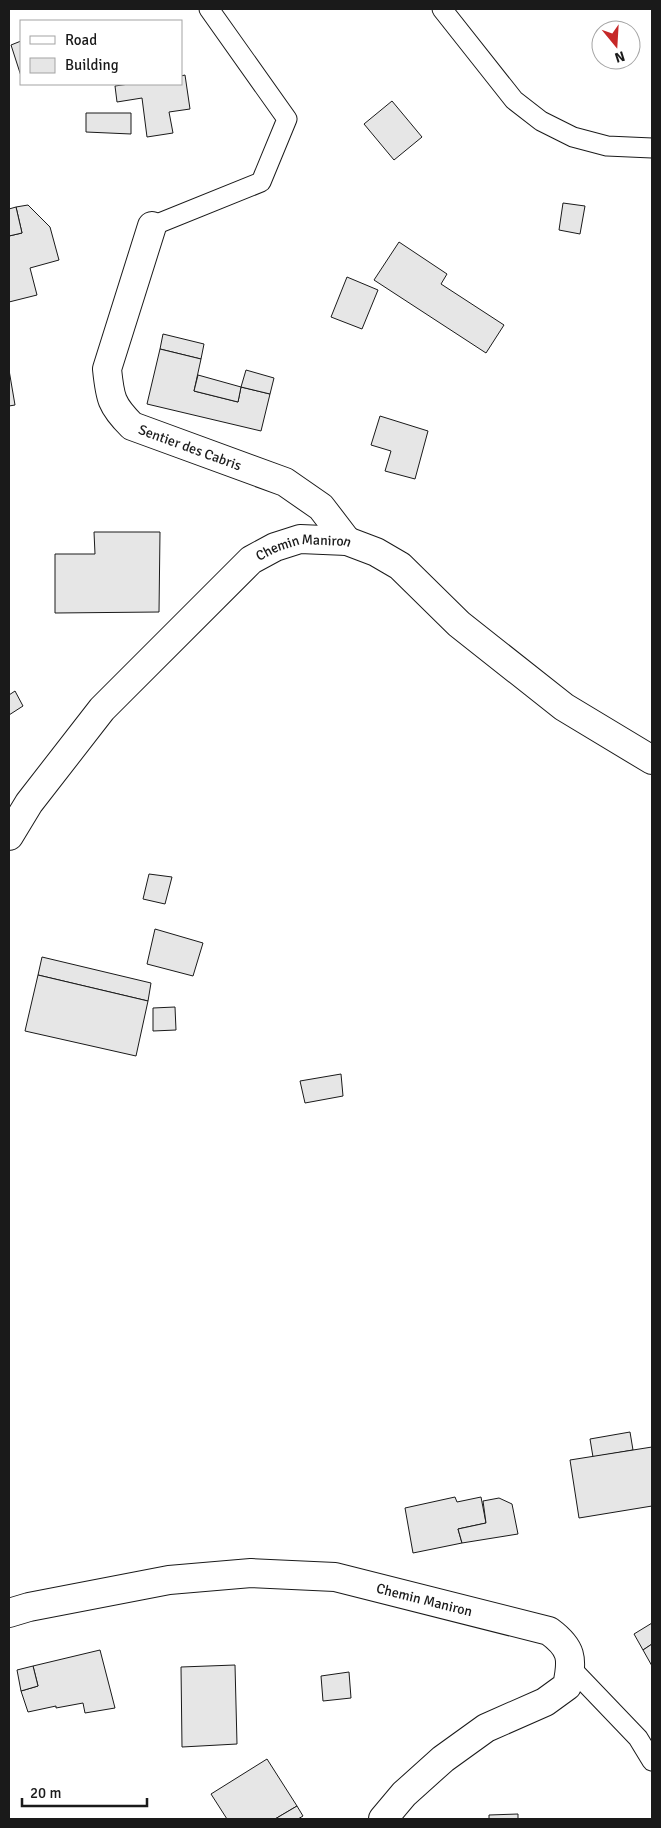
<svg xmlns="http://www.w3.org/2000/svg" width="661" height="1828" font-family="Signika,sans-serif">
	<style>
		.building { fill: #e6e6e6; stroke: #1a1a1a }
		.lines { fill: none; stroke-linecap: round; stroke-linejoin: round }
		.service-casing { stroke: #1a1a1a; stroke-width: 21 }
		.minor-casing { stroke: #1a1a1a; stroke-width: 30 }
		.service { stroke: #fff; stroke-width: 19 }
		.minor { stroke: #fff; stroke-width: 28 }
		.labels { text-anchor: middle; stroke-width: 4; stroke-linejoin: round; paint-order: stroke }
		.street-label { font-size: 14px; fill: #1a1a1a; stroke: #fff }
	</style>
	<rect width="100%" height="100%" fill="#fff"/>
	<!-- building -->
	<g class="building">
		<path d="M 21,41 L 21,76 L 11,45 Z"/>
		<path d="M 185,75 L 190,109 L 169,112 L 173,133 L 147,137 L 142,98 L 117,102 L 115,86 L 129,84 L 181,84 L 181,76 Z"/>
		<path d="M 392,101 L 422,137 L 394,160 L 364,124 Z"/>
		<path d="M 86,113 L 131,113 L 131,134 L 86,132 Z"/>
		<path d="M 563,203 L 585,206 L 580,234 L 559,230 Z"/>
		<path d="M 28,205 L 50,227 L 59,260 L 30,268 L 37,295 L 9,302 L 9,236 L 22,233 L 16,207 Z"/>
		<path d="M 16,207 L 22,233 L 9,236 L 9,209 Z"/>
		<path d="M 399,242 L 447,274 L 441,284 L 504,325 L 486,353 L 374,280 Z"/>
		<path d="M 347,277 L 378,290 L 362,329 L 331,317 Z"/>
		<path d="M 163,334 L 204,344 L 201,359 L 160,349 Z"/>
		<path d="M 160,349 L 201,359 L 194,391 L 238,402 L 241,387 L 270,394 L 261,431 L 147,404 Z"/>
		<path d="M 9,370 L 15,405 L 9,406 Z"/>
		<path d="M 246,370 L 274,378 L 270,394 L 241,387 Z"/>
		<path d="M 198,375 L 241,387 L 238,402 L 194,391 Z"/>
		<path d="M 380,416 L 428,431 L 415,479 L 385,471 L 391,451 L 371,445 Z"/>
		<path d="M 94,532 L 160,532 L 159,612 L 55,613 L 55,554 L 95,554 Z"/>
		<path d="M 15,691 L 23,706 L 9,715 L 9,695 Z"/>
		<path d="M 149,874 L 172,877 L 165,904 L 143,899 Z"/>
		<path d="M 155,929 L 203,943 L 193,976 L 147,964 Z"/>
		<path d="M 42,957 L 151,983 L 148,1001 L 38,975 Z"/>
		<path d="M 38,975 L 148,1001 L 136,1056 L 25,1031 Z"/>
		<path d="M 175,1007 L 176,1030 L 153,1031 L 153,1008 Z"/>
		<path d="M 341,1074 L 343,1096 L 305,1103 L 300,1081 Z"/>
		<path d="M 630,1432 L 633,1450 L 593,1457 L 590,1439 Z"/>
		<path d="M 652,1447 L 652,1506 L 579,1518 L 570,1460 Z"/>
		<path d="M 455,1497 L 457,1502 L 481,1497 L 486,1523 L 458,1529 L 462,1543 L 413,1553 L 405,1508 Z"/>
		<path d="M 499,1498 L 512,1504 L 518,1534 L 462,1543 L 458,1529 L 486,1523 L 483,1501 Z"/>
		<path d="M 652,1623 L 652,1644 L 643,1650 L 634,1634 Z"/>
		<path d="M 652,1644 L 652,1666 L 643,1650 Z"/>
		<path d="M 100,1650 L 115,1708 L 85,1713 L 83,1703 L 56,1708 L 56,1706 L 28,1712 L 21,1691 L 38,1686 L 33,1666 Z"/>
		<path d="M 235,1665 L 237,1744 L 182,1747 L 181,1667 Z"/>
		<path d="M 33,1666 L 38,1686 L 21,1691 L 17,1670 Z"/>
		<path d="M 349,1672 L 351,1698 L 323,1701 L 321,1676 Z"/>
		<path d="M 267,1759 L 297,1806 L 275,1819 L 227,1819 L 211,1794 Z"/>
		<path d="M 297,1806 L 303,1816 L 298,1819 L 275,1819 Z"/>
		<path d="M 518,1814 L 518,1819 L 489,1819 L 489,1815 Z"/>
	</g>
	<g class="lines">
		<defs>
			<g id="service">
				<path d="M 442,9 L 514,100 L 541,121 L 573,137 L 607,146 L 652,148"/>
				<path d="M 152,226 L 261,182 L 287,119 L 209,9"/>
				<path d="M 571,1668 L 638,1738 L 652,1761"/>
			</g>
			<g id="minor">
				<path id="s1" d="M 152,226 L 107,369 C 110,398 111,405 132,426 L 285,482 L 321,507 L 347,541"/>
				<path id="s2" d="M 9,836 L 29,803 L 102,709 L 251,560 L 275,547 L 300,539 L 347,541 L 376,552 L 400,566 L 459,624 L 564,707 L 652,760"/>
				<path id="s3" d="M 9,1613 L 29,1607 L 169,1580 L 251,1573 L 335,1577 L 549,1631 C 572,1648 573,1658 567,1686 L 545,1702 L 486,1728 L 443,1759 L 404,1794 L 383,1819"/>
			</g>
		</defs>
		<!-- service casing -->
		<use href="#service" class="service-casing"/>
		<!-- minor casing -->
		<use href="#minor" class="minor-casing"/>
		<!-- service -->
		<use href="#service" class="service"/>
		<!-- minor -->
		<use href="#minor" class="minor"/>
	</g>
	<g class="labels">
		<!-- street labels -->
		<g class="street-label">
			<text dy="5" stroke="none"><textPath href="#s1" startOffset="276">Sentier des Cabris</textPath></text>
			<text dy="5" stroke="none"><textPath href="#s2" startOffset="424">Chemin Maniron</textPath></text>
			<text dy="5" stroke="none"><textPath href="#s3" startOffset="422">Chemin Maniron</textPath></text>
		</g>
	</g>
	<!-- border -->
	<rect width="661" height="1828" fill="none" stroke="#1a1a1a" stroke-width="20"/>
	<!-- legend -->
	<rect x="20" y="20" width="162" height="65" fill="#ffffff" stroke="#a3a3a3"/>
	<rect x="30" y="36" width="25" height="8" fill="#ffffff" stroke="#a3a3a3"/>
	<text x="65" y="45" font-size="15" fill="#1a1a1a">Road</text>
	<rect x="30" y="58" width="25" height="15" fill="#e6e6e6" stroke="#a3a3a3"/>
	<text x="65" y="70" font-size="15" fill="#1a1a1a">Building</text>
	<!-- north arrow -->
	<g transform="translate(616 45) rotate(162)"><circle r="24" fill="#ffffff" stroke="#a3a3a3"/>
	<path d="M0-4L9 19L0 12L-9 19Z" fill="#c62828"/>
	<text y="-8" font-size="14" font-weight="bold" text-anchor="middle" fill="#1a1a1a">N</text>
	</g>
	<!-- scale -->
	<path d="M22 1798v8h125v-8" fill="none" stroke="#1a1a1a" stroke-width="2.5"/>
	<text x="30" y="1798" font-size="15" fill="#1a1a1a" stroke="#ffffff" stroke-width="4" paint-order="stroke">20 m</text>
</svg>
